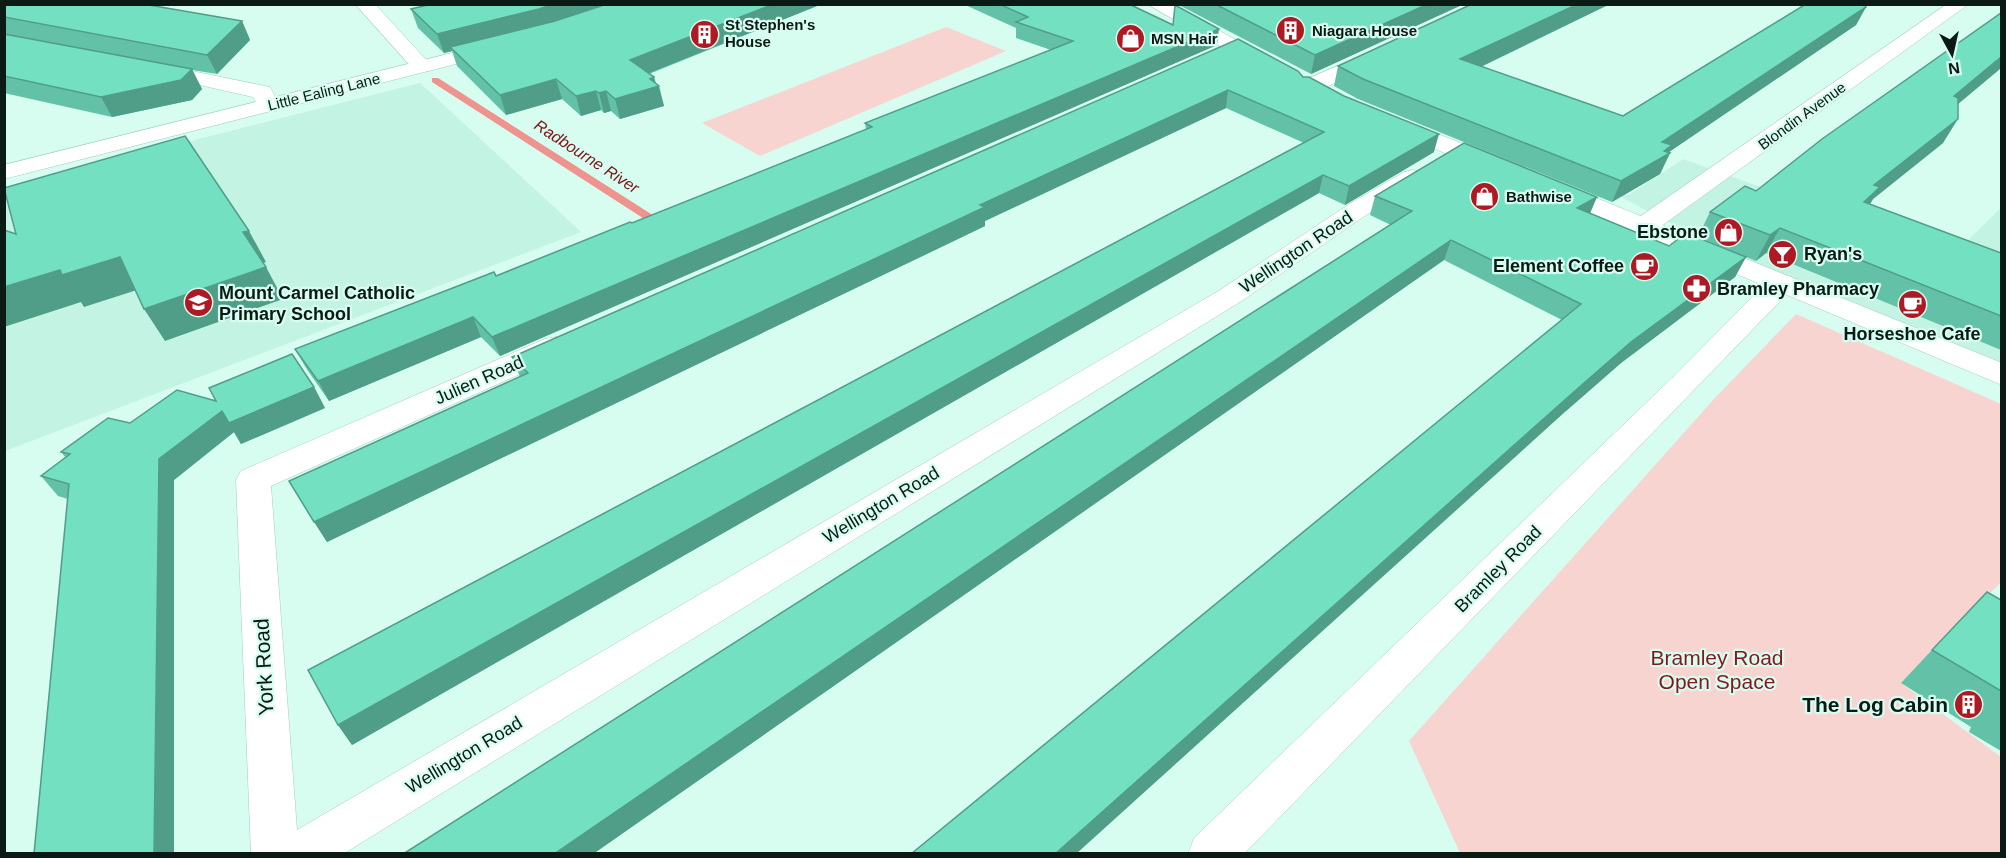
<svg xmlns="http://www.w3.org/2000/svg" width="2006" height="858" font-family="Helvetica,sans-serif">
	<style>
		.built { fill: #c3f3e3 }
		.green { fill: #f7d4d0 }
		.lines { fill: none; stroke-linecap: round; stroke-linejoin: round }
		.stream { fill: #ee938d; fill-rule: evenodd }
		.minor-casing { stroke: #a6ccbf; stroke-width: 1 }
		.secondary-casing { stroke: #a6ccbf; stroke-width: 1 }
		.minor { fill: #fff; fill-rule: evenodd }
		.secondary { fill: #fff; fill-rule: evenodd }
		.wall { fill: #63c1a7 }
		.shaded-wall { fill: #509d88 }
		.building { fill: #73e0c2; stroke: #509d88; stroke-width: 1.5 }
		.labels { text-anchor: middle; stroke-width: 4.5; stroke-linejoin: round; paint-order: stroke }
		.far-poi-label { font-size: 15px; font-weight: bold; fill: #0c1a16; stroke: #d6fdf0; text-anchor: start }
		.far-street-label { font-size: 15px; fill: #0c1a16; stroke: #d6fdf0 }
		.far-water-label { font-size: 16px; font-style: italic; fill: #7e1319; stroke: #d6fdf0 }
		.poi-label { font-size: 18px; font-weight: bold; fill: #0c1a16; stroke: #d6fdf0; text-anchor: start }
		.street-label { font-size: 18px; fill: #0c1a16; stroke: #d6fdf0 }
		.near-park-label { font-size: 21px; fill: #82181c; stroke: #d6fdf0 }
		.near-street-label { font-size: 21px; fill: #0c1a16; stroke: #d6fdf0 }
		.near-poi-label { font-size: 21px; font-weight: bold; fill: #0c1a16; stroke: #d6fdf0; text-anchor: end }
	</style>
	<rect width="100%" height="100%" fill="#d6fdf0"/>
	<!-- built -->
	<g class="built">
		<path d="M 420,83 L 581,232 L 5,451 L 4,188 Z"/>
		<path d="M 1683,159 L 1952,256 L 2001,208 L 2001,375 L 1783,282 L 1617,195 L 1629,195 Z"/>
	</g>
	<!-- green -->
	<g class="green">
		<path d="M 946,27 L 1006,51 L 760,156 L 702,123 Z"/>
		<path d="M 1796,314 L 2001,404 L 2001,582 L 1901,683 L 2001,757 L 2001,853 L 1460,853 L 1409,741 L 1714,399 Z"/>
	</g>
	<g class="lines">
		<!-- stream -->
		<path class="stream" d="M 432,78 L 438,78 L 673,228 L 671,231 L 663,231 L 432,82 Z"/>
		<defs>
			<g id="minor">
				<path d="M 355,4 L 375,4 L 429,63 L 433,67 L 429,71 L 415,71 Z"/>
				<path d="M 1947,4 L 1969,4 L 1653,232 L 1644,234 L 1635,232 L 1631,226 L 1635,220 Z"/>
				<path d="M 1377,49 L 1384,51 L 1387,55 L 1384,59 L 1316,92 L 1300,92 L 1297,87 L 1300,82 Z"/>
				<path d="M 153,63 L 270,87 L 280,106 L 277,111 L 261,111 L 253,97 L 146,73 L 142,69 L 146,65 Z"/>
				<path d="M 1413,170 L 1422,172 L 1425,177 L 1422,182 L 1369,213 L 1240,302 L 343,854 L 251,854 L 236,480 L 241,471 L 545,339 L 556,337 L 567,339 L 571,346 L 567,353 L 271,486 L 297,830 L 1220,290 L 1351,203 L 1404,172 Z"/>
				<path d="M 1782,275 L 1792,277 L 1796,283 L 1792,289 L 1244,854 L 1188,854 L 1194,838 L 1673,377 L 1772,277 Z"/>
			</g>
			<g id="secondary">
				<path d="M 1147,4 L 1171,4 L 1272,60 L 1275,64 L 1272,68 L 1258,68 Z"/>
				<path d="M 496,42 L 503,44 L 506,48 L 503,52 L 4,179 L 4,165 Z"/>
				<path d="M 1396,118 L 1505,160 L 1508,165 L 1505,170 L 1496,172 L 1487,170 L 1388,130 L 1385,125 L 1388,120 Z"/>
				<path d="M 1552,180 L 2002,363 L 2002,385 L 1543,193 L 1539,188 L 1543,183 Z"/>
			</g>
		</defs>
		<!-- minor casing -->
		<use href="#minor" class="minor-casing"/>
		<!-- secondary casing -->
		<use href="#secondary" class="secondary-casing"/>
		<!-- minor -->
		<use href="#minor" class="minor"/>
		<!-- secondary -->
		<use href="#secondary" class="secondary"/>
	</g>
	<!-- wall -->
	<g class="wall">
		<path d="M 4,4 L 242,21 L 250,40 L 217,74 L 192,70 L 202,89 L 192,100 L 112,117 L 4,93 Z"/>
		<path d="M 420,4 L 822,4 L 649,74 L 654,77 L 664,106 L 620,119 L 611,111 L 604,113 L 601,110 L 581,116 L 562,99 L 506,115 L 457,66 L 452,51 L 444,53 L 418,28 L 411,9 L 422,7 Z"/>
		<path d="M 963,4 L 1129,4 L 1217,45 L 500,356 L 481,337 L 329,401 L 306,368 L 295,349 L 496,276 L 632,223 L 866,129 L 865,123 L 1051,50 L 1016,38 L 1016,28 Z"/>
		<path d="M 1177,4 L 1464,4 L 1311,74 Z"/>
		<path d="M 1472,4 L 1610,4 L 1481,67 L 1623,116 L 1866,7 L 1856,25 L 1669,152 L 1670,153 L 1660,174 L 1612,202 L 1358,99 L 1334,86 L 1338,66 Z"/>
		<path d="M 1238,39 L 1434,152 L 1345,205 L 1319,193 L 352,745 L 338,725 L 1304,143 L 1226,108 L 985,221 L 985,226 L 327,542 L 289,481 L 520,377 L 512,357 Z"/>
		<path d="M 2001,68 L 1958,104 L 1943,143 L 1873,199 L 1870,204 L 2001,253 L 2001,350 L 1766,253 L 1756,261 L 1698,237 L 1710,212 L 1756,191 Z"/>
		<path d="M 1375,196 L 1590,213 L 1669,246 L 1746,257 L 1735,277 L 1621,363 L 1566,411 L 1562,320 L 1444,260 L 593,854 L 403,854 L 1391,225 L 1370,215 Z"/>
		<path d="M 314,387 L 325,408 L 241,444 L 234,432 L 174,480 L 68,499 L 58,496 L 41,476 L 66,458 L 61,452 L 130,423 L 216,401 Z"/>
		<path d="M 2001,600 L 2001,751 L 1969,732 L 1971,727 L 1901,683 L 1932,650 Z"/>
	</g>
	<!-- shaded-wall -->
	<g class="shaded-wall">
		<path d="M 554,4 L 614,4 L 544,28 L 450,47 L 452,51 L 444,53 L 437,34 Z"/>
		<path d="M 774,4 L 822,4 L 634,79 L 630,60 Z"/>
		<path d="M 1428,4 L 1464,4 L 1311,74 L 1315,55 Z"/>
		<path d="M 1578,4 L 1610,4 L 1455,79 L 1460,59 Z"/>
		<path d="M 1866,7 L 1856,25 L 1669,152 L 1670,153 L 1660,174 L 1612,202 L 1621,181 L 1662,142 Z"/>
		<path d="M 242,21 L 250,40 L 217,74 L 207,55 Z"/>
		<path d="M 1219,29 L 1217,45 L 500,356 L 492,337 Z"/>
		<path d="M 2001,57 L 2001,68 L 1939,120 L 1954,96 Z"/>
		<path d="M 192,69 L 202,89 L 192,100 L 112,117 L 101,97 Z"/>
		<path d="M 654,77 L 656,87 L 659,86 L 664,106 L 620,119 L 615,99 L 650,79 Z"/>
		<path d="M 556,79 L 562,99 L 506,115 L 500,95 Z"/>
		<path d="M 1228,90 L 1226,108 L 985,221 L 985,226 L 327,542 L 314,522 L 980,205 Z"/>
		<path d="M 596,91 L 601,110 L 581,116 L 576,96 Z"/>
		<path d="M 606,91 L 611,111 L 604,113 L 599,93 Z"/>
		<path d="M 1958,119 L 1943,143 L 1873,199 L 1865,212 L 1849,227 L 1874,185 Z"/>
		<path d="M 1439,134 L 1434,152 L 1345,205 L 1349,186 Z"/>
		<path d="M 1323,175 L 1319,193 L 352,745 L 338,725 Z"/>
		<path d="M 1597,197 L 1589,216 L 1577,208 Z"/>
		<path d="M 1780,228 L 1766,253 L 1756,261 L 1770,235 Z"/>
		<path d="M 249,231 L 266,262 L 260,264 L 243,232 Z"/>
		<path d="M 1451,240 L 1444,260 L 593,854 L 554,854 Z"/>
		<path d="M 120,257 L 140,289 L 84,307 L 81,302 L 4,327 L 4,287 L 60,270 Z"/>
		<path d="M 1746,257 L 1735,277 L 1621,363 L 1566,411 L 1076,854 L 1055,854 L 1576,390 L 1631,342 Z"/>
		<path d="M 266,267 L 283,299 L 165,341 L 144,309 Z"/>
		<path d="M 473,317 L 481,337 L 329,401 L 318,381 Z"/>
		<path d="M 314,387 L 325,408 L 241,444 L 234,432 L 174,480 L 174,854 L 154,854 L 159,459 L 222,411 Z"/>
	</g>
	<!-- building -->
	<g class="building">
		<path d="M 4,4 L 143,4 L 242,21 L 207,55 L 4,17 Z"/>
		<path d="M 432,4 L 554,4 L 539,9 L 437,34 L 411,9 Z"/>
		<path d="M 607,4 L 774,4 L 630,60 L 654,77 L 650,79 L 659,86 L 615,99 L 606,91 L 599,93 L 596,91 L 576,96 L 556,79 L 500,95 L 450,47 L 555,21 Z"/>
		<path d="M 999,4 L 1129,4 L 1173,25 L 1175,5 L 1219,29 L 492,337 L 473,317 L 318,381 L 295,349 L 494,272 L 496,276 L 630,222 L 632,223 L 872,127 L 865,123 L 1073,41 L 1016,22 L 1028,17 Z"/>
		<path d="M 1215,4 L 1428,4 L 1315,55 Z"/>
		<path d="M 1472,4 L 1578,4 L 1460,59 L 1623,116 L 1806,4 L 1864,4 L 1866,7 L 1662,142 L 1672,145 L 1664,151 L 1670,153 L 1621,181 L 1363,79 L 1338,66 Z"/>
		<path d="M 2001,13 L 2001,57 L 1954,96 L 1958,98 L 1958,119 L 1874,185 L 1880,187 L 1864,202 L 2001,253 L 2001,316 L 1780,228 L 1770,235 L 1710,212 L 1745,186 L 1756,191 L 1822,139 Z"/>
		<path d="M 4,34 L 192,69 L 181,80 L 101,97 L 4,76 Z"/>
		<path d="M 1238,39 L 1298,71 L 1303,77 L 1309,77 L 1344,96 L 1439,134 L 1349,186 L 1323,175 L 338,725 L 308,670 L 1324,132 L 1228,90 L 980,205 L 985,207 L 314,522 L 289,481 L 528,373 L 512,357 Z"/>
		<path d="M 185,136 L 249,231 L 243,232 L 266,267 L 144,309 L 120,257 L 62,275 L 60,270 L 4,287 L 4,230 L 16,234 L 4,188 Z"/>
		<path d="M 1464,143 L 1597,197 L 1577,208 L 1669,246 L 1686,233 L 1746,257 L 1631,342 L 1576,390 L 1055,854 L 911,854 L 1581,304 L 1451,240 L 554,854 L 403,854 L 1412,211 L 1375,196 Z"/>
		<path d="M 292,354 L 314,387 L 229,423 L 222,411 L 159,459 L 154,854 L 34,854 L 69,484 L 41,476 L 70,454 L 61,452 L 108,418 L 130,423 L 177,390 L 216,401 L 209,388 Z"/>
		<path d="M 1987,592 L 2001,600 L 2001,691 L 1932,650 Z"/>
	</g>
	<!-- icons -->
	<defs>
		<symbol id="building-disc" viewBox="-11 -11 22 22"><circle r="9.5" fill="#ad1a24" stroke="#d6fdf0"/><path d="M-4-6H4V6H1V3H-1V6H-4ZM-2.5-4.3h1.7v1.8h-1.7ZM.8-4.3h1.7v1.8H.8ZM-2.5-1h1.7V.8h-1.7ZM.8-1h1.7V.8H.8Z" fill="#fff"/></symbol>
		<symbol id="shop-disc" viewBox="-11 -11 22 22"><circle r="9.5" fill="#ad1a24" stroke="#d6fdf0"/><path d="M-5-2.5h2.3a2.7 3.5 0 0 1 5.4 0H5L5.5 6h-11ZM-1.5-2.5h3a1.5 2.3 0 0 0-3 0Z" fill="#fff"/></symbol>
		<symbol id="bar-disc" viewBox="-11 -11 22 22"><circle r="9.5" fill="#ad1a24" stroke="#d6fdf0"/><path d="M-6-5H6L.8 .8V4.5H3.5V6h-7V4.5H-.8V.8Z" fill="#fff"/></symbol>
		<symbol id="cafe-disc" viewBox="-11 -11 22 22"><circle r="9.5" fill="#ad1a24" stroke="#d6fdf0"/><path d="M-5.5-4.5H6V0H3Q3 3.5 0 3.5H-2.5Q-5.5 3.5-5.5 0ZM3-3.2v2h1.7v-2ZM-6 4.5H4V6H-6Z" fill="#fff"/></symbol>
		<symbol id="pharmacy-disc" viewBox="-11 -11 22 22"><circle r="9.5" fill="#ad1a24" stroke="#d6fdf0"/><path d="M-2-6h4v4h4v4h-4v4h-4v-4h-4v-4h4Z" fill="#fff"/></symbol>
		<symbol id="school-disc" viewBox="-11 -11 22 22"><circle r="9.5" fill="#ad1a24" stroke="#d6fdf0"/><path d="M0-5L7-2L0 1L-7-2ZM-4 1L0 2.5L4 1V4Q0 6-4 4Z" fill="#fff"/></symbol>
	</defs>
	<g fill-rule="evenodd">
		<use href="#building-disc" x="1274" y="14" width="33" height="33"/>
		<use href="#building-disc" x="688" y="18" width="33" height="33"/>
		<use href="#shop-disc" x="1114" y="22" width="33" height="33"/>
		<use href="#shop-disc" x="1468" y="180" width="33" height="33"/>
		<use href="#shop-disc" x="1712" y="216" width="33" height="33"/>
		<use href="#bar-disc" x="1766" y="238" width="33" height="33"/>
		<use href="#cafe-disc" x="1628" y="250" width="33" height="33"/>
		<use href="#pharmacy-disc" x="1680" y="272" width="33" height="33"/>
		<use href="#school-disc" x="182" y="286" width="33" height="33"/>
		<use href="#cafe-disc" x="1896" y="288" width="33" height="33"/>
		<use href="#building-disc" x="1952" y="688" width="33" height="33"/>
	</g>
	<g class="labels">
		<!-- far-poi labels -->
		<g class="far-poi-label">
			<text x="725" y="30">St Stephen's<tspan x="725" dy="17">House</tspan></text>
			<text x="1312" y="36">Niagara House</text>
			<text x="1151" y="44">MSN Hair</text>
			<text x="1506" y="202">Bathwise</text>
		</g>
		<!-- far-street labels -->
		<g class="far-street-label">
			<text transform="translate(324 92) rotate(-14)" y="5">Little Ealing Lane</text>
			<text transform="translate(1802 116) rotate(-36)" y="5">Blondin Avenue</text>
		</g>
		<!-- far-water labels -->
		<g class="far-water-label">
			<text transform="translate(587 156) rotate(33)" y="6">Radbourne River</text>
		</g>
		<!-- poi labels -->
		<g class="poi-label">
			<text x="1708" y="238" text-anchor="end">Ebstone</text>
			<text x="1804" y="260">Ryan's</text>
			<text x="1624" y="272" text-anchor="end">Element Coffee</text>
			<text x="1717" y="295">Bramley Pharmacy</text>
			<text x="219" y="299">Mount Carmel Catholic<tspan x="219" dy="21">Primary School</tspan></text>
			<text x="1912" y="340" text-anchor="middle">Horseshoe Cafe</text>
		</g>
		<!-- street labels -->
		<g class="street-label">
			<text transform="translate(1296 252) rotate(-34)" y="6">Wellington Road</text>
			<text transform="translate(479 380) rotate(-24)" y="6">Julien Road</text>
			<text transform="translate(881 505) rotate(-31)" y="6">Wellington Road</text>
			<text transform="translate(1498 569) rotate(-45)" y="6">Bramley Road</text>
			<text transform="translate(464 755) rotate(-31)" y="6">Wellington Road</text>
		</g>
		<!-- near-park labels -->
		<g class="near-park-label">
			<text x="1717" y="665">Bramley Road<tspan x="1717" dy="24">Open Space</tspan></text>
		</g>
		<!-- near-street labels -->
		<g class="near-street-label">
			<text transform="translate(264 667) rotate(-93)" y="7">York Road</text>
		</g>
		<!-- near-poi labels -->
		<g class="near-poi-label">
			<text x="1948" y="712">The Log Cabin</text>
		</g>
	</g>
	<!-- border -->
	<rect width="2006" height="858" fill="none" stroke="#0c1a16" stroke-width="12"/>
	<!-- north arrow -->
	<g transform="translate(1952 54) rotate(172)" stroke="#d6fdf0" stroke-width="4.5" paint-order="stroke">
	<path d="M0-4.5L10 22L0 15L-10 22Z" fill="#0c1a16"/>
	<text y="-9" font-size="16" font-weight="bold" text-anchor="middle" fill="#0c1a16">N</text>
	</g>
</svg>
